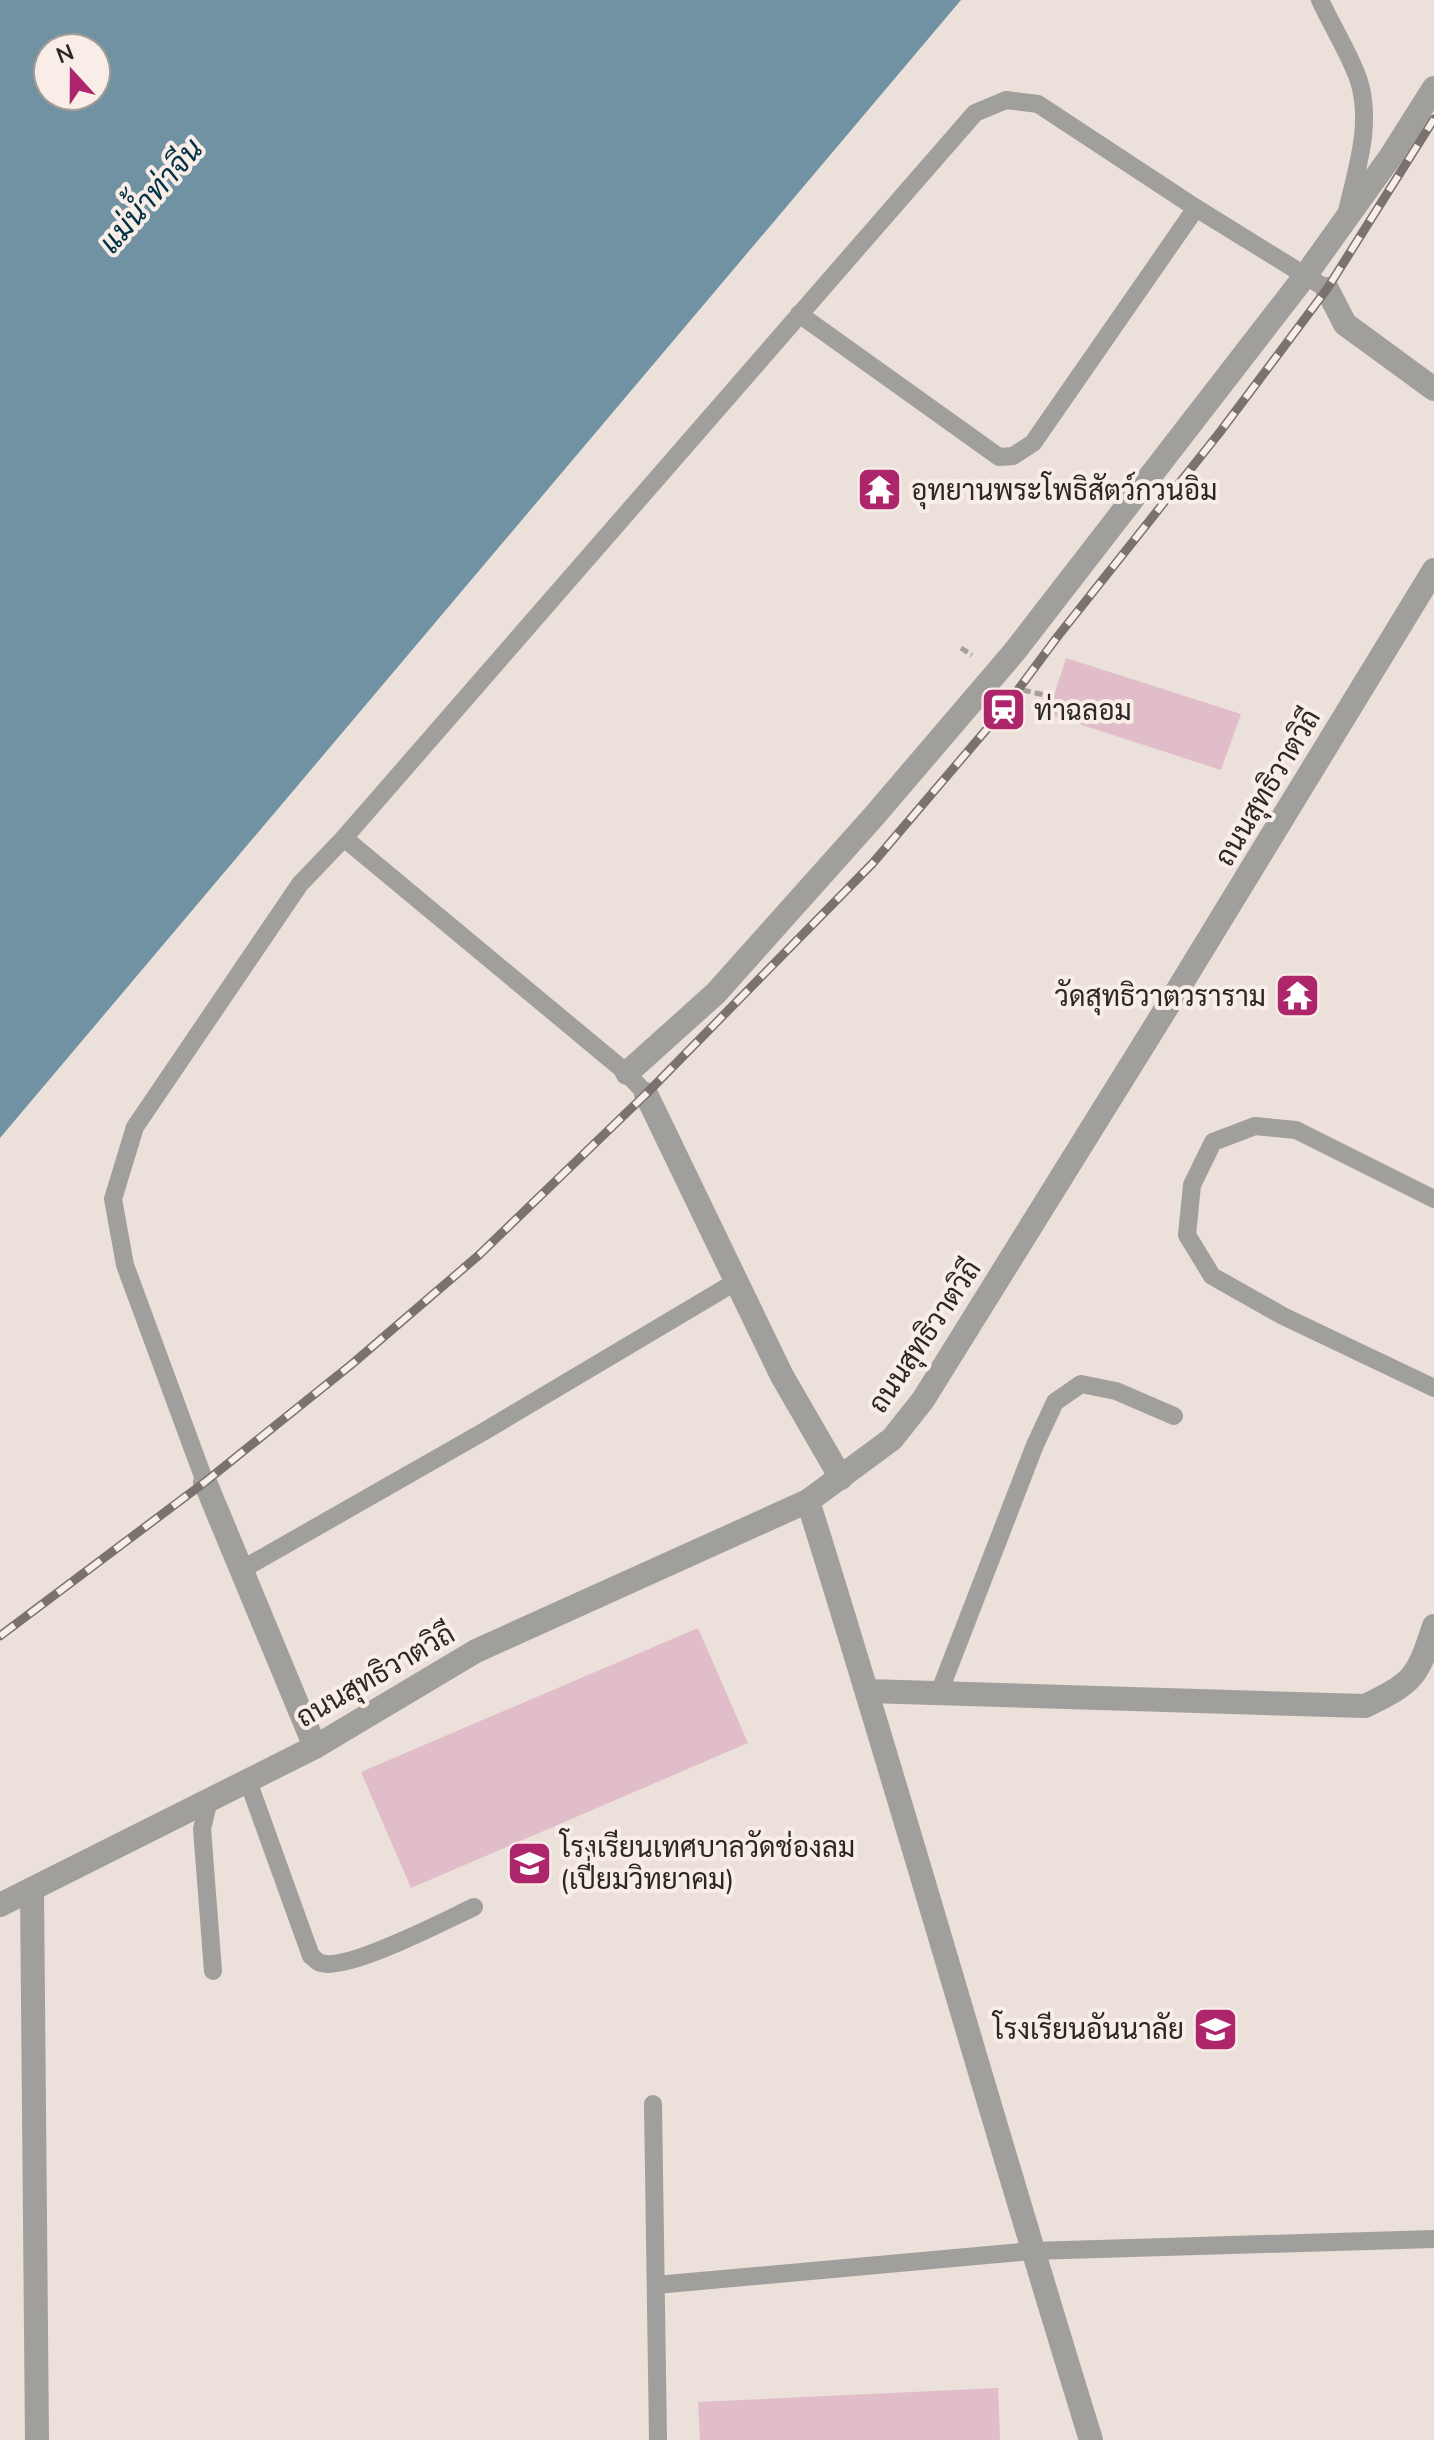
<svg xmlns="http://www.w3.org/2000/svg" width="1434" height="2440" font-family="'Nunito Sans',Sarabun,sans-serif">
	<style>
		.water { fill: #7192a2; fill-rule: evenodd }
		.building { fill: #e1bdca }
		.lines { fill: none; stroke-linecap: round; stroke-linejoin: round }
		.path { stroke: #a69e99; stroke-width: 5; stroke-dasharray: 8 4; stroke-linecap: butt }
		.lane { stroke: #a19f9b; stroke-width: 18 }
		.street { stroke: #a19f9b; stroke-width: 24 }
		.rail-casing { stroke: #79726e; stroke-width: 9 }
		.rail { stroke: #f8ede7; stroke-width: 6; stroke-dasharray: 18; stroke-linecap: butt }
		.labels { text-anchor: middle; stroke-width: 8; stroke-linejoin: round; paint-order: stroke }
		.poi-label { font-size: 28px; fill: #2b2725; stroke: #f8ede7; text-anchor: start }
		.street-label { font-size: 28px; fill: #2b2725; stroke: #f8ede7 }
		.water-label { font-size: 30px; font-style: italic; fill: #003144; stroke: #f8ede7 }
	</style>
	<rect width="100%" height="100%" fill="#ebe0da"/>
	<!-- water -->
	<path class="water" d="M 0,0 L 961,0 L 0,1138 ZM 48,48 L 96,48 L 96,96 L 48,96 Z"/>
	<!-- building -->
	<g class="building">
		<path d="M 1066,658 L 1241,714 L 1221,770 L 1048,714 Z"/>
		<path d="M 698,1628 L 748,1743 L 411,1888 L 361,1772 Z"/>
		<path d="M 998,2388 L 1000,2440 L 700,2440 L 698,2402 Z"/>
	</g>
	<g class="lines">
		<!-- path -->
		<g class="path">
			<path d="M 961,648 L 972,655"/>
			<path d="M 1023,690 L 1053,697"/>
		</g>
		<!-- lane -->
		<g class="lane">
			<path d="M 1320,0 C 1332,26 1348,51 1358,78 C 1373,122 1357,168 1347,211"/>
			<path d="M 799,314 L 999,457 L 1013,456 L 1033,443 L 1196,208"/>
			<path d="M 344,838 L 627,1073 L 646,1094"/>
			<path d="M 1434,1199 L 1296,1130 L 1255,1126 L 1213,1142 L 1192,1185 L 1187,1235 L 1212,1276 L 1283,1316 L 1434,1388"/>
			<path d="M 205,1482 L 125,1265 L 113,1199 L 135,1127 L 300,884 L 344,838 L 975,113 L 1006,100 L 1038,104 L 1196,208 L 1327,289"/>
			<path d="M 241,1570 L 483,1432 L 737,1281"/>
			<path d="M 939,1693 L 1035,1445 L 1055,1402 L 1081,1384 L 1116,1391 L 1174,1416"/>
			<path d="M 248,1781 L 311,1956 C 314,1958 317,1962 321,1963 C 347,1972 446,1920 474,1907"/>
			<path d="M 209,1800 L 202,1829 L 213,1971"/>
			<path d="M 653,2104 L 658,2440"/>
			<path d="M 656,2285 L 1032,2251 L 1434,2239"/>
		</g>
		<!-- street -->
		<g class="street">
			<path d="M 1327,289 L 1345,324 L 1434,389"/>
			<path d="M 627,1073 L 716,993 L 875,815 L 1015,651 L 1305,276 L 1391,156 L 1434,88"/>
			<path d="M 646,1094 L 782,1376 L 841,1478"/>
			<path d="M 205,1482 L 315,1747"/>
			<path d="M 808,1501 C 906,1813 994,2128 1091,2440"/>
			<path d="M 867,1691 L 1365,1706 C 1414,1682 1417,1678 1434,1626"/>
			<path d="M 32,1890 L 37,2440"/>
			<path d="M 0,1905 L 315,1747 L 476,1651 L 808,1501 L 892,1439 L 923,1400 L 1177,991 L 1434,570"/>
		</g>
		<defs>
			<path id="rail" d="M 0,1636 L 205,1482 L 352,1364 L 479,1255 L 646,1094 L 872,864 L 1003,710 L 1058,636 L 1220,432 L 1327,289 L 1434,119"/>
		</defs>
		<!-- rail casing -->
		<use href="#rail" class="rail-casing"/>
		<!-- rail -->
		<use href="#rail" class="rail"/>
	</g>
	<!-- icons -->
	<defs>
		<symbol id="temple-square" viewBox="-11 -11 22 22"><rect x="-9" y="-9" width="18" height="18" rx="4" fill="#ad256a" stroke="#f8ede7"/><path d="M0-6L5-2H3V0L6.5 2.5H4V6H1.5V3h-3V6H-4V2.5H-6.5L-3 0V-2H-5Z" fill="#fff"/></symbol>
		<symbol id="station-square" viewBox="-11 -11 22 22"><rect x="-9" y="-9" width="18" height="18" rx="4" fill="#ad256a" stroke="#f8ede7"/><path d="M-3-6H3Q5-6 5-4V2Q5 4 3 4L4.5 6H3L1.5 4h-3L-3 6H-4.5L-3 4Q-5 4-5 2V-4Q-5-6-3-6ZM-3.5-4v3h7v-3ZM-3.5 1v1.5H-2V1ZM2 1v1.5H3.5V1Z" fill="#fff"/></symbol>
		<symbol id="school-square" viewBox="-11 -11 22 22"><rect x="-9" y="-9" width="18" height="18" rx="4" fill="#ad256a" stroke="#f8ede7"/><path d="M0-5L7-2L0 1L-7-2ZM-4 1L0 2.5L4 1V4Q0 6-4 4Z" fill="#fff"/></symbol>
	</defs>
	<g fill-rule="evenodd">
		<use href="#temple-square" x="854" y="464" width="51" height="51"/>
		<use href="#station-square" x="978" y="684" width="51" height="51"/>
		<use href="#temple-square" x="1272" y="970" width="51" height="51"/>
		<use href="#school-square" x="504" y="1838" width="51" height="51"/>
		<use href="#school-square" x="1190" y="2004" width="51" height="51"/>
	</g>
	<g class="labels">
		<!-- poi labels -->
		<g class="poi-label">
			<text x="911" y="500">อุทยานพระโพธิสัตว์กวนอิม</text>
			<text x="1034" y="720">ท่าฉลอม</text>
			<text x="1266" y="1006" text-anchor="end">วัดสุทธิวาตวราราม</text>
			<text x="560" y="1857">โรงเรียนเทศบาลวัดช่องลม<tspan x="560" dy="32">(เปี่ยมวิทยาคม)</tspan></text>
			<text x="1184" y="2039" text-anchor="end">โรงเรียนอันนาลัย</text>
		</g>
		<!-- street labels -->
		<g class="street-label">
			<text transform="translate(1267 787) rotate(-59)" y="10">ถนนสุทธิวาตวิถี</text>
			<text transform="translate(924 1336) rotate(-56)" y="10">ถนนสุทธิวาตวิถี</text>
			<text transform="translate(375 1675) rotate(-30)" y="10">ถนนสุทธิวาตวิถี</text>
		</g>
		<!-- water labels -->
		<g class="water-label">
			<text transform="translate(151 196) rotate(-49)" y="10">แม่น้ำท่าจีน</text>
		</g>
	</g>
	<!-- north arrow -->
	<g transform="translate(72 72) rotate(339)"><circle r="38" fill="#f8ede7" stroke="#a69e99" stroke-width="2"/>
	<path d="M0-6L14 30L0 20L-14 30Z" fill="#ad256a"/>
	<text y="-12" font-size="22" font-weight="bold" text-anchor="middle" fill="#2b2725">N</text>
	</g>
</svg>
